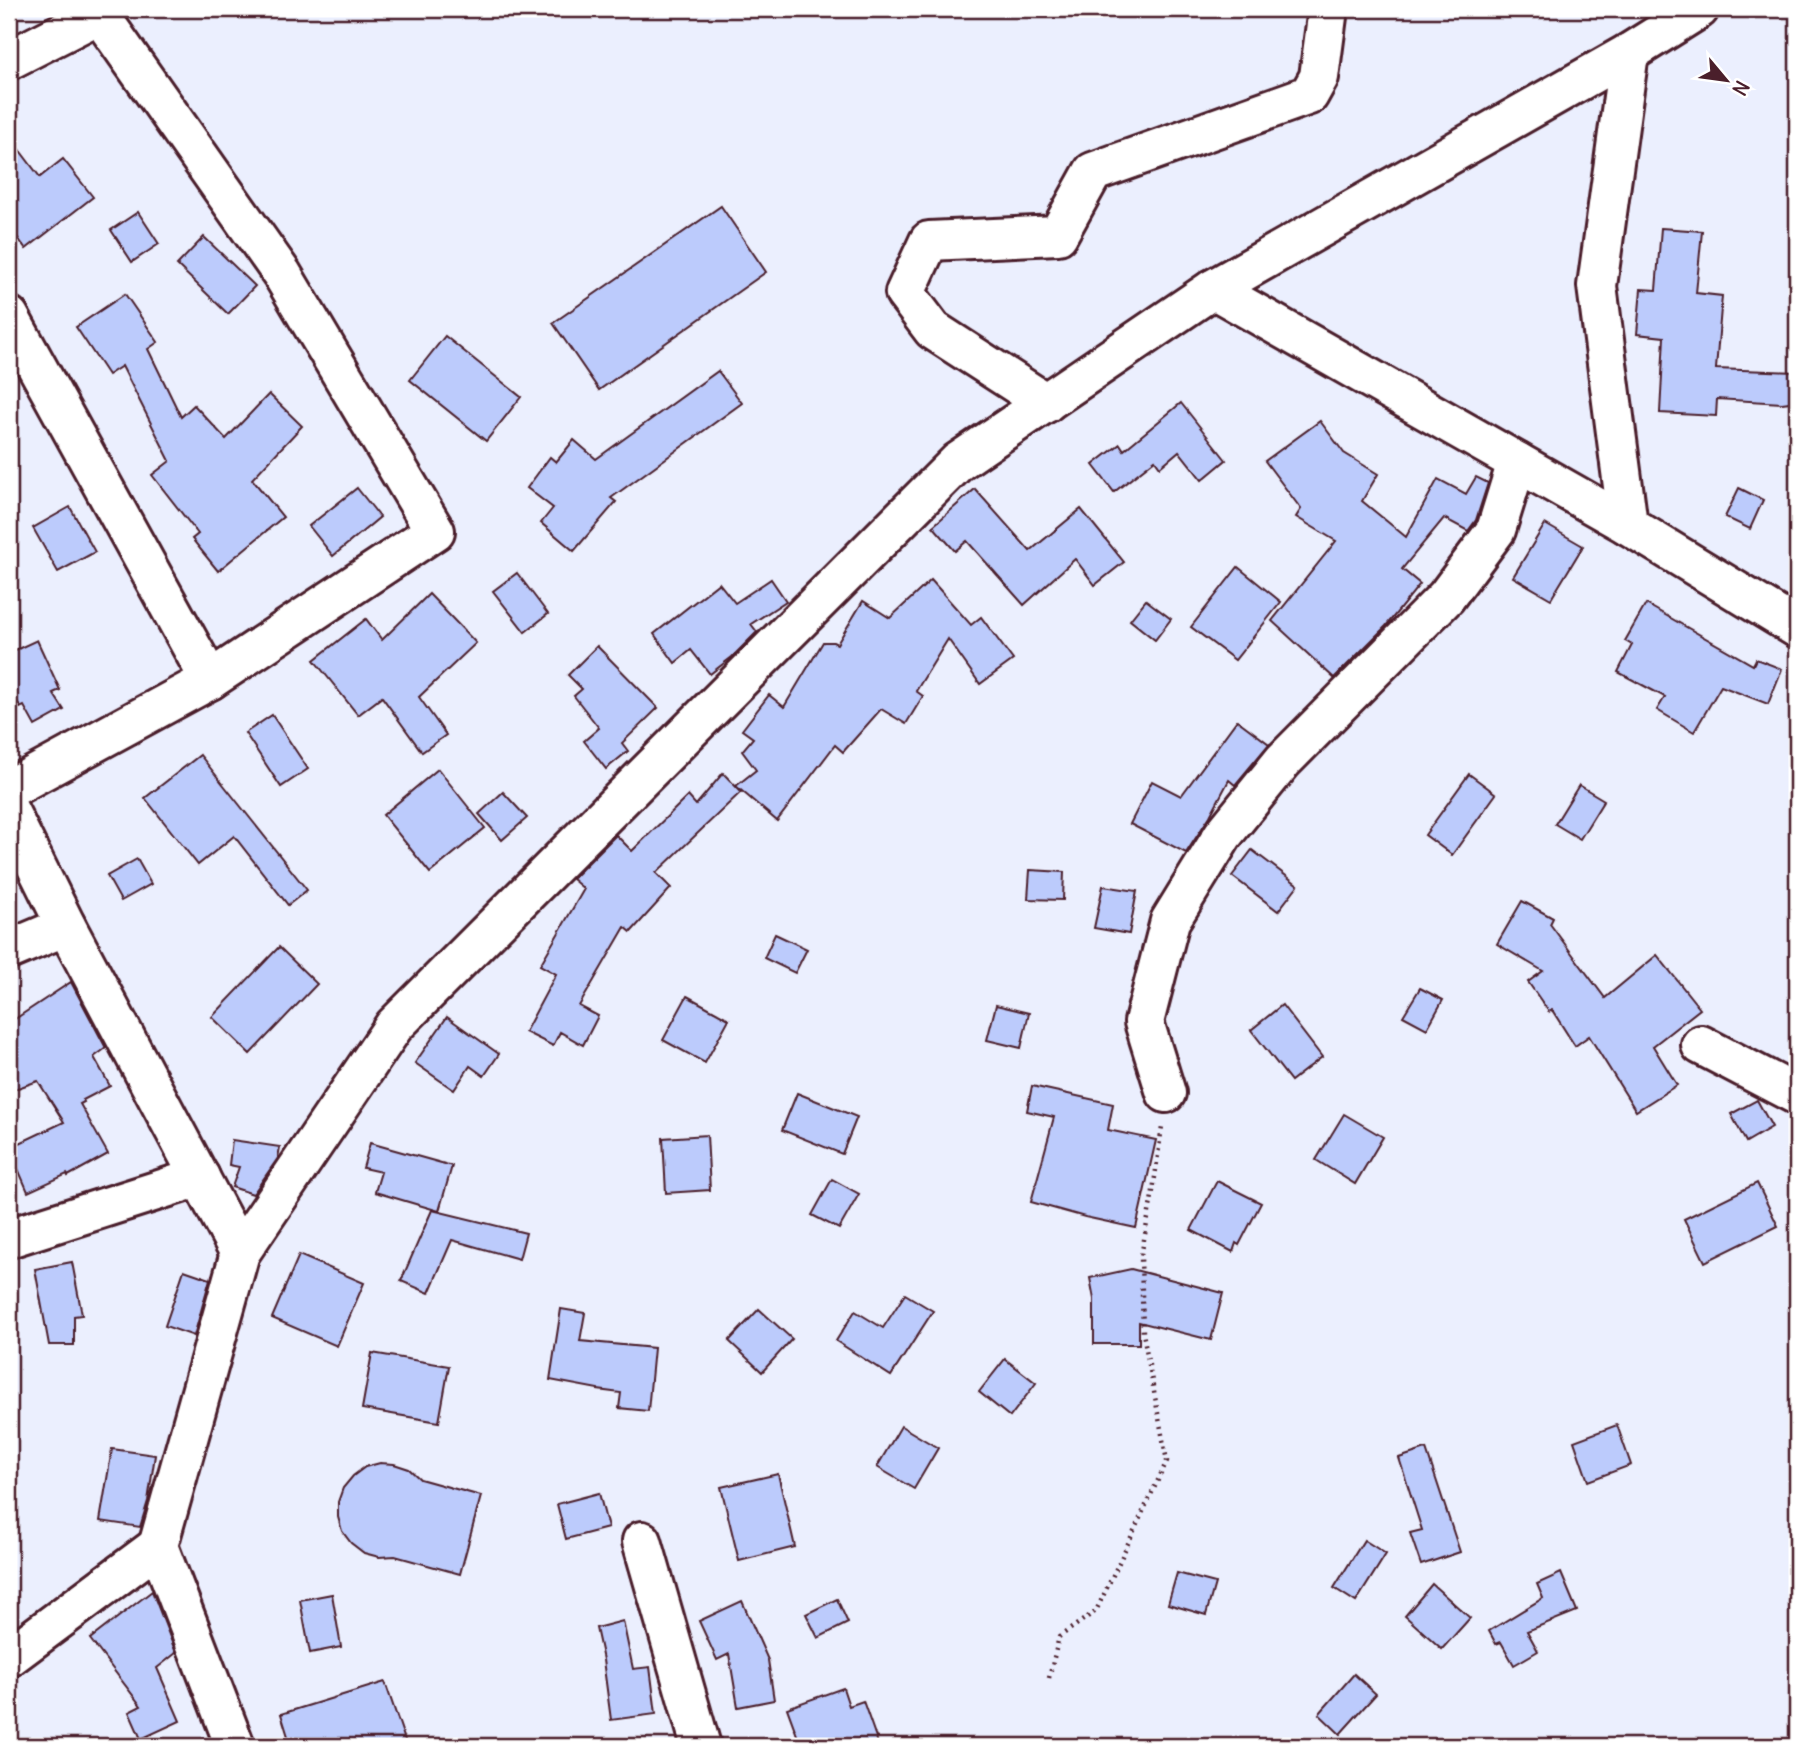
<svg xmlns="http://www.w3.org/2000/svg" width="1806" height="1755" font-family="Delius,sans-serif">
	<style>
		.building { fill: #bccbfc; stroke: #4a1f2b; stroke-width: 2 }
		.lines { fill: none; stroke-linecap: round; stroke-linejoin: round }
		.minor-casing { stroke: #4a1f2b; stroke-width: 44 }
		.path { stroke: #4a1f2b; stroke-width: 4.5; stroke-dasharray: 2 5; stroke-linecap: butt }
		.minor { stroke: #fff; stroke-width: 38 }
	</style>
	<rect width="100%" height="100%" fill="#ebeffe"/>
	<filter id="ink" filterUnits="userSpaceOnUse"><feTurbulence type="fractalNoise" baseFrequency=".0143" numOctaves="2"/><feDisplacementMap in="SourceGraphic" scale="14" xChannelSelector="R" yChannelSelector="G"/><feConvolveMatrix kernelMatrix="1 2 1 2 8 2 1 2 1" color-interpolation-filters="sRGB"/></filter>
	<g filter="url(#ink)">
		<!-- building -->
		<g class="building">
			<path d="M 9,136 L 40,177 L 63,159 L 93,197 L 26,249 L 9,226 Z"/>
			<path d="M 721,206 L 766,272 L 599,390 L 553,323 Z"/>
			<path d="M 138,212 L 159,244 L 132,262 L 111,230 Z"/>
			<path d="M 1661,228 L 1702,231 L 1696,293 L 1722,296 L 1716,369 L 1797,372 L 1797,401 L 1782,403 L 1717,399 L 1716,416 L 1660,413 L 1664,337 L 1637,334 L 1641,289 L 1656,290 Z"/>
			<path d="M 204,237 L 255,286 L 228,314 L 177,265 Z"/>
			<path d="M 125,294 L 158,342 L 148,349 L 181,417 L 194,405 L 226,439 L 269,394 L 302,426 L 252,479 L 283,517 L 218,571 L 192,539 L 198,534 L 152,475 L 170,461 L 122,366 L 108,375 L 76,327 Z"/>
			<path d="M 445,336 L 521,397 L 486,441 L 410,380 Z"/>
			<path d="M 718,371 L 742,403 L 611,498 L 616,502 L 574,551 L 541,523 L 553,508 L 527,488 L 550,457 L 556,462 L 574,440 L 596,459 Z"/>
			<path d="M 1181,403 L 1226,460 L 1202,480 L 1179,451 L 1160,467 L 1155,460 L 1114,492 L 1093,465 L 1120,444 L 1124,450 Z"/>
			<path d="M 1320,421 L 1344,453 L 1378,474 L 1362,501 L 1406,537 L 1438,479 L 1466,494 L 1476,477 L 1488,483 L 1476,520 L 1468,531 L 1444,518 L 1402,569 L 1420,584 L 1386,626 L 1334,678 L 1272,621 L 1336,541 L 1296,517 L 1301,509 L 1265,461 Z"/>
			<path d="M 357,488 L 380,517 L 333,556 L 309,526 Z"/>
			<path d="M 1739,488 L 1763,500 L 1750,529 L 1725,517 Z"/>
			<path d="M 975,489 L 1030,551 L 1081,509 L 1124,562 L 1095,585 L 1075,559 L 1024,605 L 967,541 L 955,551 L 933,526 Z"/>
			<path d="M 70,507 L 95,552 L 58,572 L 33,528 Z"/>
			<path d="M 1545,524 L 1583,546 L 1551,599 L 1513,577 Z"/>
			<path d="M 1238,567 L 1281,602 L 1235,660 L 1191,627 Z"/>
			<path d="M 517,573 L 548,614 L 525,632 L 493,591 Z"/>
			<path d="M 771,579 L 786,601 L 751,624 L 757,632 L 732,657 L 710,674 L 691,650 L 675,663 L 654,634 L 719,583 L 735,603 Z"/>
			<path d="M 931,580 L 971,625 L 981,617 L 1013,660 L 980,684 L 948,639 L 916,691 L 923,696 L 906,724 L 881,709 L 843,752 L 835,745 L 777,821 L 736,786 L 756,770 L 742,751 L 753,738 L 742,730 L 769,695 L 784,707 L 823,642 L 833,642 L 837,644 L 863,601 L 890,618 Z"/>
			<path d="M 429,594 L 476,643 L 419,697 L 446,735 L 422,752 L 382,697 L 358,715 L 314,660 L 366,619 L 382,640 Z"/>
			<path d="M 1146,600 L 1171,619 L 1155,640 L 1130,620 Z"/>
			<path d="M 1646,604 L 1753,665 L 1756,659 L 1782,669 L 1768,704 L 1721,686 L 1694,732 L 1657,710 L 1665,697 L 1618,672 L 1632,645 L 1625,641 Z"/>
			<path d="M 37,640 L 60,690 L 53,693 L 64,710 L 35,726 L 24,706 L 20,708 L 9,683 L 9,653 Z"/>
			<path d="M 597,646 L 658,708 L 622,743 L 628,751 L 606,769 L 584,741 L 599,728 L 574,696 L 582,689 L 568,675 Z"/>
			<path d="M 272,715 L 308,769 L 281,787 L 245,733 Z"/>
			<path d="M 1237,720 L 1269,744 L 1235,785 L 1229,780 L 1210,816 L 1186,853 L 1130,824 L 1152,781 L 1181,796 Z"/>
			<path d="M 200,755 L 307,890 L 288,905 L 234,836 L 198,865 L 145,798 Z"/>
			<path d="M 438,769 L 485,828 L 430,873 L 383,815 Z"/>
			<path d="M 723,773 L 741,792 L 656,873 L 671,888 L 631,932 L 625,927 L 579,1006 L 598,1016 L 583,1045 L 560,1032 L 553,1046 L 525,1032 L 556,974 L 540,965 L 584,889 L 572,879 L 616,835 L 632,851 L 688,796 L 696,805 Z"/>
			<path d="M 1469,774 L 1496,794 L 1452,855 L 1425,835 Z"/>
			<path d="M 1579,785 L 1604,800 L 1580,839 L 1555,824 Z"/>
			<path d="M 503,792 L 527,818 L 502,840 L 479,814 Z"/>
			<path d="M 1252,850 L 1298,885 L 1278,911 L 1232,876 Z"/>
			<path d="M 137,859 L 151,884 L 121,901 L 107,876 Z"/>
			<path d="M 1030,870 L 1064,872 L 1063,900 L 1028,899 Z"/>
			<path d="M 1103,886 L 1137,891 L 1129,934 L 1094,928 Z"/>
			<path d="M 1522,901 L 1553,918 L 1550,924 L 1605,998 L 1657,955 L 1700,1009 L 1653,1046 L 1677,1085 L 1636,1111 L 1589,1036 L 1575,1046 L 1552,1010 L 1549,1012 L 1528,982 L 1543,971 L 1497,944 Z"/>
			<path d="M 775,934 L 807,949 L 795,973 L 764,958 Z"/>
			<path d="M 279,947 L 317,984 L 250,1054 L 212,1017 Z"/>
			<path d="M 71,982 L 106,1048 L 94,1057 L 110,1086 L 83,1100 L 84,1102 L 80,1104 L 108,1154 L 68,1176 L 67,1174 L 28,1192 L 9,1148 L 64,1122 L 38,1081 L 9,1091 L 9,1023 Z"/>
			<path d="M 1420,988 L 1443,1000 L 1427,1029 L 1403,1016 Z"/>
			<path d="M 687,996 L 729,1019 L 705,1063 L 663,1040 Z"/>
			<path d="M 996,1005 L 1029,1013 L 1021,1048 L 987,1040 Z"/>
			<path d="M 1282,1005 L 1322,1057 L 1291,1081 L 1251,1030 Z"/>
			<path d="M 447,1017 L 499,1054 L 484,1076 L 470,1066 L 454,1090 L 415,1063 Z"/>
			<path d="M 1032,1086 L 1113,1104 L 1108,1130 L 1156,1140 L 1136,1228 L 1085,1217 L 1031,1202 L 1054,1117 L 1027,1111 Z"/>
			<path d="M 797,1093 L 857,1117 L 842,1154 L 782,1130 Z"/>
			<path d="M 1757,1100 L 1772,1127 L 1746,1142 L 1731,1114 Z"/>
			<path d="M 1344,1114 L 1383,1137 L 1355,1184 L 1316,1160 Z"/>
			<path d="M 707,1135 L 710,1190 L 666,1193 L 663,1138 Z"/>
			<path d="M 232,1140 L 280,1147 L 278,1158 L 253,1194 L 232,1187 L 239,1167 L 229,1165 Z"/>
			<path d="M 370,1143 L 452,1166 L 439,1211 L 375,1192 L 381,1172 L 363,1168 Z"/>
			<path d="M 832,1179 L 859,1194 L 839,1229 L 812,1215 Z"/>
			<path d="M 1217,1181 L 1261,1203 L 1239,1245 L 1236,1243 L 1233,1252 L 1191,1230 Z"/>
			<path d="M 1757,1183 L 1778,1226 L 1705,1262 L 1684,1219 Z"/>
			<path d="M 432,1210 L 526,1233 L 519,1259 L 452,1240 L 429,1293 L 401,1281 Z"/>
			<path d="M 299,1255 L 364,1283 L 337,1346 L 272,1318 Z"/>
			<path d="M 72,1262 L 82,1315 L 74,1316 L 74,1345 L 49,1345 L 35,1269 Z"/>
			<path d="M 1131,1269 L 1223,1293 L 1211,1340 L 1139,1322 L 1139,1344 L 1094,1344 L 1094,1299 L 1090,1278 Z"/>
			<path d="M 184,1270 L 210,1279 L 194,1336 L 165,1326 Z"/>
			<path d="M 905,1294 L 933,1311 L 891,1376 L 836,1341 L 855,1311 L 883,1328 Z"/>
			<path d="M 561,1309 L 585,1313 L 580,1341 L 654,1348 L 648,1411 L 619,1408 L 621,1393 L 598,1390 L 598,1389 L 550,1380 Z"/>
			<path d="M 759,1309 L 792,1339 L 762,1372 L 729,1341 Z"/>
			<path d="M 372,1353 L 449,1366 L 439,1422 L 362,1409 Z"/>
			<path d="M 1005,1359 L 1036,1383 L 1010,1417 L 979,1392 Z"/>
			<path d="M 1617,1425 L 1631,1465 L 1588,1481 L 1574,1441 Z"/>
			<path d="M 901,1426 L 938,1448 L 914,1489 L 877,1467 Z"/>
			<path d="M 112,1449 L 155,1455 L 148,1501 L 140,1527 L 100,1521 Z"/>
			<path d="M 1426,1449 L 1460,1552 L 1421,1565 L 1410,1533 L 1422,1530 L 1399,1458 Z"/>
			<path d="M 380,1463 L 394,1464 L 409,1469 L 420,1479 L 481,1496 L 460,1574 L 395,1556 L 379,1557 L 364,1553 L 351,1543 L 342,1531 L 338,1517 L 338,1502 L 343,1488 L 353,1476 L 365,1467 Z"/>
			<path d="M 778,1474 L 795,1547 L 739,1561 L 721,1487 Z"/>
			<path d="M 599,1493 L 608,1528 L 566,1539 L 557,1504 Z"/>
			<path d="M 1364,1540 L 1386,1554 L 1356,1602 L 1334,1588 Z"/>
			<path d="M 1177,1573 L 1215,1583 L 1206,1615 L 1168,1604 Z"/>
			<path d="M 1561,1573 L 1577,1611 L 1527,1631 L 1538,1651 L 1514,1665 L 1501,1642 L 1496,1644 L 1489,1631 L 1543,1598 L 1537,1584 Z"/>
			<path d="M 1432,1584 L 1470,1618 L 1442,1649 L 1405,1616 Z"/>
			<path d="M 152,1591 L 176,1653 L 157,1668 L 180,1721 L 141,1739 L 129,1712 L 141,1706 L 90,1639 Z"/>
			<path d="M 332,1594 L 341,1647 L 310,1653 L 300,1600 Z"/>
			<path d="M 837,1599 L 848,1623 L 818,1638 L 806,1614 Z"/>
			<path d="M 742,1601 L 768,1660 L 774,1700 L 738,1707 L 729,1654 L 717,1660 L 699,1621 Z"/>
			<path d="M 623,1621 L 633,1669 L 650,1667 L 656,1714 L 611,1720 L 603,1660 L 596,1628 Z"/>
			<path d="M 1354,1674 L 1376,1694 L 1340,1734 L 1319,1714 Z"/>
			<path d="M 385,1682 L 407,1746 L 291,1746 L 281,1714 Z"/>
			<path d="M 843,1688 L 849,1706 L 863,1701 L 879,1746 L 801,1746 L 787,1708 Z"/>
		</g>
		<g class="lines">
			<defs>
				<g id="minor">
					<path d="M 9,60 L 99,14 L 282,274 L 435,531 L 210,680 L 9,789"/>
					<path d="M 1213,289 L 1628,525 L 1797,628"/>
					<path d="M 9,316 L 210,680"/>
					<path d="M 1046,403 L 933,330 L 905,293 L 929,241 L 1058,235 L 1093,172 L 1309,95 L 1319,77 L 1328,9"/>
					<path d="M 1628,525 L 1597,286 L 1629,53"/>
					<path d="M 9,811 L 66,926 L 240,1253"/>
					<path d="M 9,950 L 66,926"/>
					<path d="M 1701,1045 L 1797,1095"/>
					<path d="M 1166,1093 L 1144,1022 L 1170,921 L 1223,835 L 1283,761 L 1446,597 L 1496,530 L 1517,462"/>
					<path d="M 9,1238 L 200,1177"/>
					<path d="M 642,1541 L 701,1746"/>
					<path d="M 9,1657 L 158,1546"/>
					<path d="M 235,1746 L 158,1546 L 240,1253 L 394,1026 L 958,462 L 1213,289 L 1629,53 L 1699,9"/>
				</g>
			</defs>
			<!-- minor casing -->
			<use href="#minor" class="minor-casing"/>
			<!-- path -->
			<path class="path" d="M 1049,1678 L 1059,1637 L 1096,1611 L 1167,1461 L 1143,1333 L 1141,1256 L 1153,1191 L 1162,1127"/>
			<!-- minor -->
			<use href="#minor" class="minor"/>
		</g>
	</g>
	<!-- margin -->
	<rect width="1806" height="1755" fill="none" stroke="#fff" stroke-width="35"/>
	<rect x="18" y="18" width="1771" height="1720" fill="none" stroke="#4a1f2b" stroke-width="2.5" filter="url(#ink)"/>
	<!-- north arrow -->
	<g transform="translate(1726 80) rotate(119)" stroke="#ffffff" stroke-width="5" paint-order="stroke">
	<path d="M0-5L12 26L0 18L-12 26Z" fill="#4a1f2b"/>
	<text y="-10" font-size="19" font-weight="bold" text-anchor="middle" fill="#4a1f2b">N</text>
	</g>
</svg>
